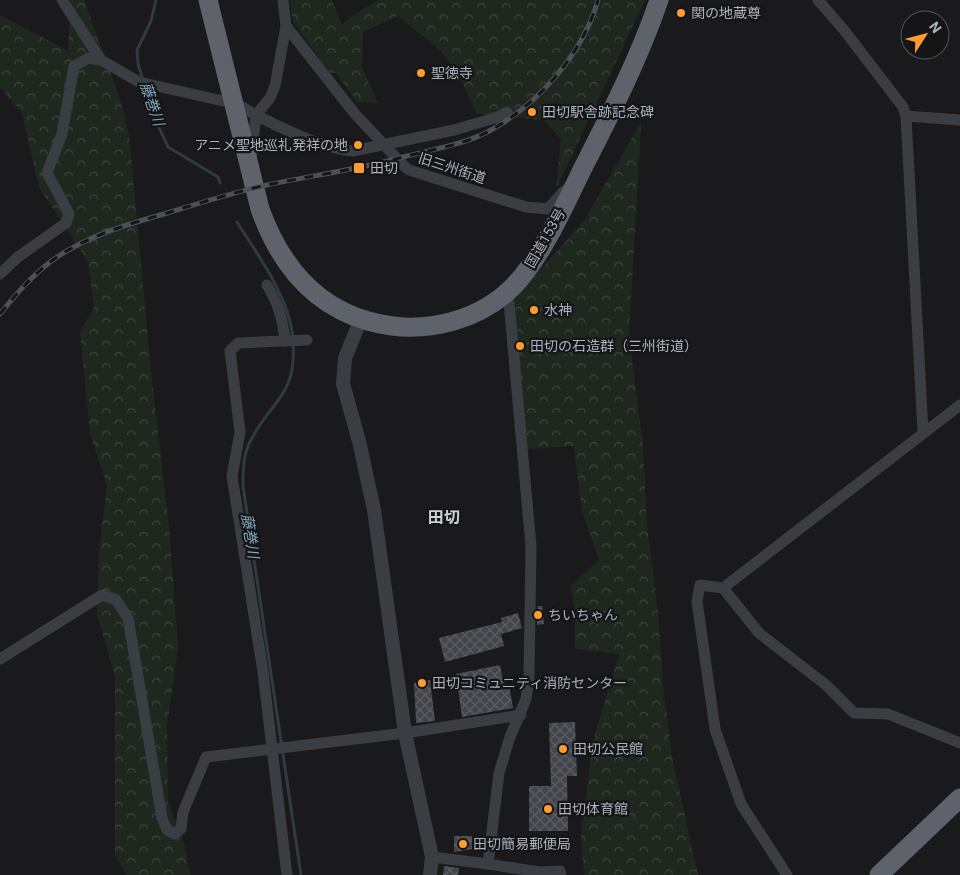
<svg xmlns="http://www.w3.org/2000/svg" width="960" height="875" font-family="Roboto,'Noto Sans JP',sans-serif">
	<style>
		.forest { fill: url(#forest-crowns) }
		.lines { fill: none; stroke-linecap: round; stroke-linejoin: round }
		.stream { stroke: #2e3c42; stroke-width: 3 }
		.building { fill: url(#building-cross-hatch) }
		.minor { stroke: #3a3d42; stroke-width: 11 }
		.tertiary { stroke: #3a3d42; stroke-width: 14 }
		.trunk { stroke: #5e626a; stroke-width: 19 }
		.rail-casing { stroke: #4d5157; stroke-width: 5 }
		.rail { stroke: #151518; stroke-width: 3; stroke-dasharray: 9; stroke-linecap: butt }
		.poi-dot { fill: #ff9c2f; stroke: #151518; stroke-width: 2 }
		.labels { text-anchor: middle; stroke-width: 4.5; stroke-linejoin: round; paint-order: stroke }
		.poi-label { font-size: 14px; fill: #abb3bd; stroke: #151518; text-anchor: start }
		.street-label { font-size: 14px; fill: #abb3bd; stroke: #151518 }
		.water-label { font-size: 15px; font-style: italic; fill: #81a7ba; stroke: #151518 }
		.quarter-label { font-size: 16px; font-weight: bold; fill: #cdd2d8; stroke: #151518 }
	</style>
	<defs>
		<pattern id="forest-crowns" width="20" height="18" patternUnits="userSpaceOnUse" patternTransform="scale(1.25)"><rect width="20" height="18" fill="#1f281f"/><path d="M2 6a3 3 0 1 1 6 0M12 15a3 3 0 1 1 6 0" fill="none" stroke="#3d453e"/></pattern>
		<pattern id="building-cross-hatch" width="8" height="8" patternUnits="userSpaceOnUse" patternTransform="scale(1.25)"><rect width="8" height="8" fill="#44454a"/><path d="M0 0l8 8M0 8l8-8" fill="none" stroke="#5c5d62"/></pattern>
	</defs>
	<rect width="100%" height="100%" fill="#1a1a1c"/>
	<!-- forest -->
	<g class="forest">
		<path d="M 68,0 L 84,0 L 119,96 L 129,134 L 151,372 L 169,527 L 178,647 L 167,726 L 168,802 L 184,843 L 190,875 L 127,875 L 115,855 L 115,676 L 97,614 L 99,551 L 107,486 L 90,433 L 80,332 L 94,307 L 88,262 L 39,187 L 22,113 L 0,87 L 0,15 L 68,51 L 70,6 Z"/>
		<path d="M 290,0 L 332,0 L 342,25 L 351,17 L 379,0 L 645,0 L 556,189 L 561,139 L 544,120 L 477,114 L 458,73 L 439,49 L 398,16 L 363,32 L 362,68 L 378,103 L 357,102 L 336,73 L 330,73 L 293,22 Z"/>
		<path d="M 641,122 L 629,336 L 643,446 L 647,524 L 658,612 L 663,685 L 672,757 L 698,875 L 584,875 L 581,834 L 593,741 L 619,654 L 575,649 L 575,613 L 571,586 L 599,560 L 582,511 L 574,446 L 528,449 L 519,377 L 515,298 L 584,221 Z"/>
	</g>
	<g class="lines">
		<!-- stream -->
		<g class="stream">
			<path d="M 143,80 L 138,64 L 137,50 L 151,21 L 156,0"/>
			<path d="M 145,86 L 157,123 L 168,147 L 218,177 L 220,183"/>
			<path d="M 237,222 C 259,257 288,295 293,337"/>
			<path d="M 293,344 C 297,398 268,402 249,444 C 243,457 243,472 243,486 L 301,875"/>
		</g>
	</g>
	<!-- building -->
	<g class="building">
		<path d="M 538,606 L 542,606 L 544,624 L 537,625 Z"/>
		<path d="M 518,613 L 522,628 L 501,634 L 504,646 L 445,662 L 439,638 L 502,622 L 501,618 Z"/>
		<path d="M 500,665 L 504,686 L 509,685 L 513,708 L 462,717 L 456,674 Z"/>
		<path d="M 430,680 L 435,721 L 416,723 L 414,683 Z"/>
		<path d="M 575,722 L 577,776 L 567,776 L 568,831 L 529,831 L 529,786 L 551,786 L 549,723 Z"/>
		<path d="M 454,836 L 472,836 L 472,849 L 454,852 Z"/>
		<path d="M 444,866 L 459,868 L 458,875 L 443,875 Z"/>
	</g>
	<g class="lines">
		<!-- minor -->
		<g class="minor">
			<path d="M 62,0 L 101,60 L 139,82 L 223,101"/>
			<path d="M 283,0 L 286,26 L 355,114 L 404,166 L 409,170 L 526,207 L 548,209 L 564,191 L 570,189"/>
			<path d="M 818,0 L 844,30 L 903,107 L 906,116 L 923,432"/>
			<path d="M 242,107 C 267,122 325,150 353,151 L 454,130 L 498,117 L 507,112"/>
			<path d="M 906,116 L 960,120"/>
			<path d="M 250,157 L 252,153 L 256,115 L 270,98 L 275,86 L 286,26"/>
			<path d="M 0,274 L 18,257 L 66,223 L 69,214 L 66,208 L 47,173 L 62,134 L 74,66 L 89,58 L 101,60"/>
			<path d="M 267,285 C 278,303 283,319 285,341"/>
			<path d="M 508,291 L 531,546 L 529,677 L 526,699 L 510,737 L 499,773 L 488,864 L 539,872 L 560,871 L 561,875"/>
			<path d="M 723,588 L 759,633 L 826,685 L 854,713 L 888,714 L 960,743"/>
			<path d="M 0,659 L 102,595 L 116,600 L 128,618 L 162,818 L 167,830 L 174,834 L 181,829 L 183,812 L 206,757 L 405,733 L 521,715"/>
			<path d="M 432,857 L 488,864"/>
			<path d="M 287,875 L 263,672 L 232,476 L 240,432 L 230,351 L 238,343 L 307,340"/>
			<path d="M 787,875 L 741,804 L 715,729 L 697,601 L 700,585 L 723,588 L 960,405"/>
		</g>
		<!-- tertiary -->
		<path class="tertiary" d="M 361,319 L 345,358 L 343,384 L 359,441 L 374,510 L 405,733 L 432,857 L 430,875"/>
		<!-- trunk -->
		<g class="trunk">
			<path d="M 208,0 L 260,209 C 279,262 312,305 368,321 C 424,337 488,321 524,274 C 550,241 567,199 586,162 C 613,109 640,56 659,0"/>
			<path d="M 879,875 L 960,798"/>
		</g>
		<defs>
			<path id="rail" d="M 0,314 C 20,289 43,263 72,248 C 101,232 132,223 164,214 C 196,204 229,194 262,186 C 309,176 356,170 403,157 C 433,149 465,145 493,129 C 540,102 583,53 598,0"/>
		</defs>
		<!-- rail casing -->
		<use href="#rail" class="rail-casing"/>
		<!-- rail -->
		<use href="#rail" class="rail"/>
	</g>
	<!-- markers -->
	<g class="poi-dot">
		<circle cx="681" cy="13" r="5"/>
		<circle cx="421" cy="73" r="5"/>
		<circle cx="532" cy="112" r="5"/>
		<circle cx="358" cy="145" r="5"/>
		<rect x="353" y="162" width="12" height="12" rx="2.5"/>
		<circle cx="534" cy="310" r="5"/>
		<circle cx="520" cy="346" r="5"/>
		<circle cx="538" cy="615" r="5"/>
		<circle cx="422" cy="683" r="5"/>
		<circle cx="563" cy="749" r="5"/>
		<circle cx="548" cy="809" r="5"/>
		<circle cx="463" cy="844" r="5"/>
	</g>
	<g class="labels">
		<!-- poi labels -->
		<g class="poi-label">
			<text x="691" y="18">関の地蔵尊</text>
			<text x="431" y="78">聖徳寺</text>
			<text x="542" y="117">田切駅舎跡記念碑</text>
			<text x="348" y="150" text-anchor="end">アニメ聖地巡礼発祥の地</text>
			<text x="370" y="173">田切</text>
			<text x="544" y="315">水神</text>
			<text x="530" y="351">田切の石造群（三州街道）</text>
			<text x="548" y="620">ちいちゃん</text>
			<text x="432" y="688">田切コミュニティ消防センター</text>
			<text x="573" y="754">田切公民館</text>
			<text x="558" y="814">田切体育館</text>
			<text x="473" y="849">田切簡易郵便局</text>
		</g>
		<!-- street labels -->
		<g class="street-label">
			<text transform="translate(452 168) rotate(18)" y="5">旧三州街道</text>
			<text transform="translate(545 238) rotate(-60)" y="5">国道153号</text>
		</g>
		<!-- water labels -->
		<g class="water-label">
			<text transform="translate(152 104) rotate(71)" y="5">藤巻川</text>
			<text transform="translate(250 536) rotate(81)" y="5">藤巻川</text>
		</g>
		<!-- quarter labels -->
		<g class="quarter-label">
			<text x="444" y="523">田切</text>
		</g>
	</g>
	<!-- north arrow -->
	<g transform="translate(925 35) rotate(54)"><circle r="24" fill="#151518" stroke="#51545a"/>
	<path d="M0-4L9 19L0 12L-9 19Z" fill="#ff9c2f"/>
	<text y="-8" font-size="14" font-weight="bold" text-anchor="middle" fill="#abb3bd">N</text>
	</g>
</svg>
